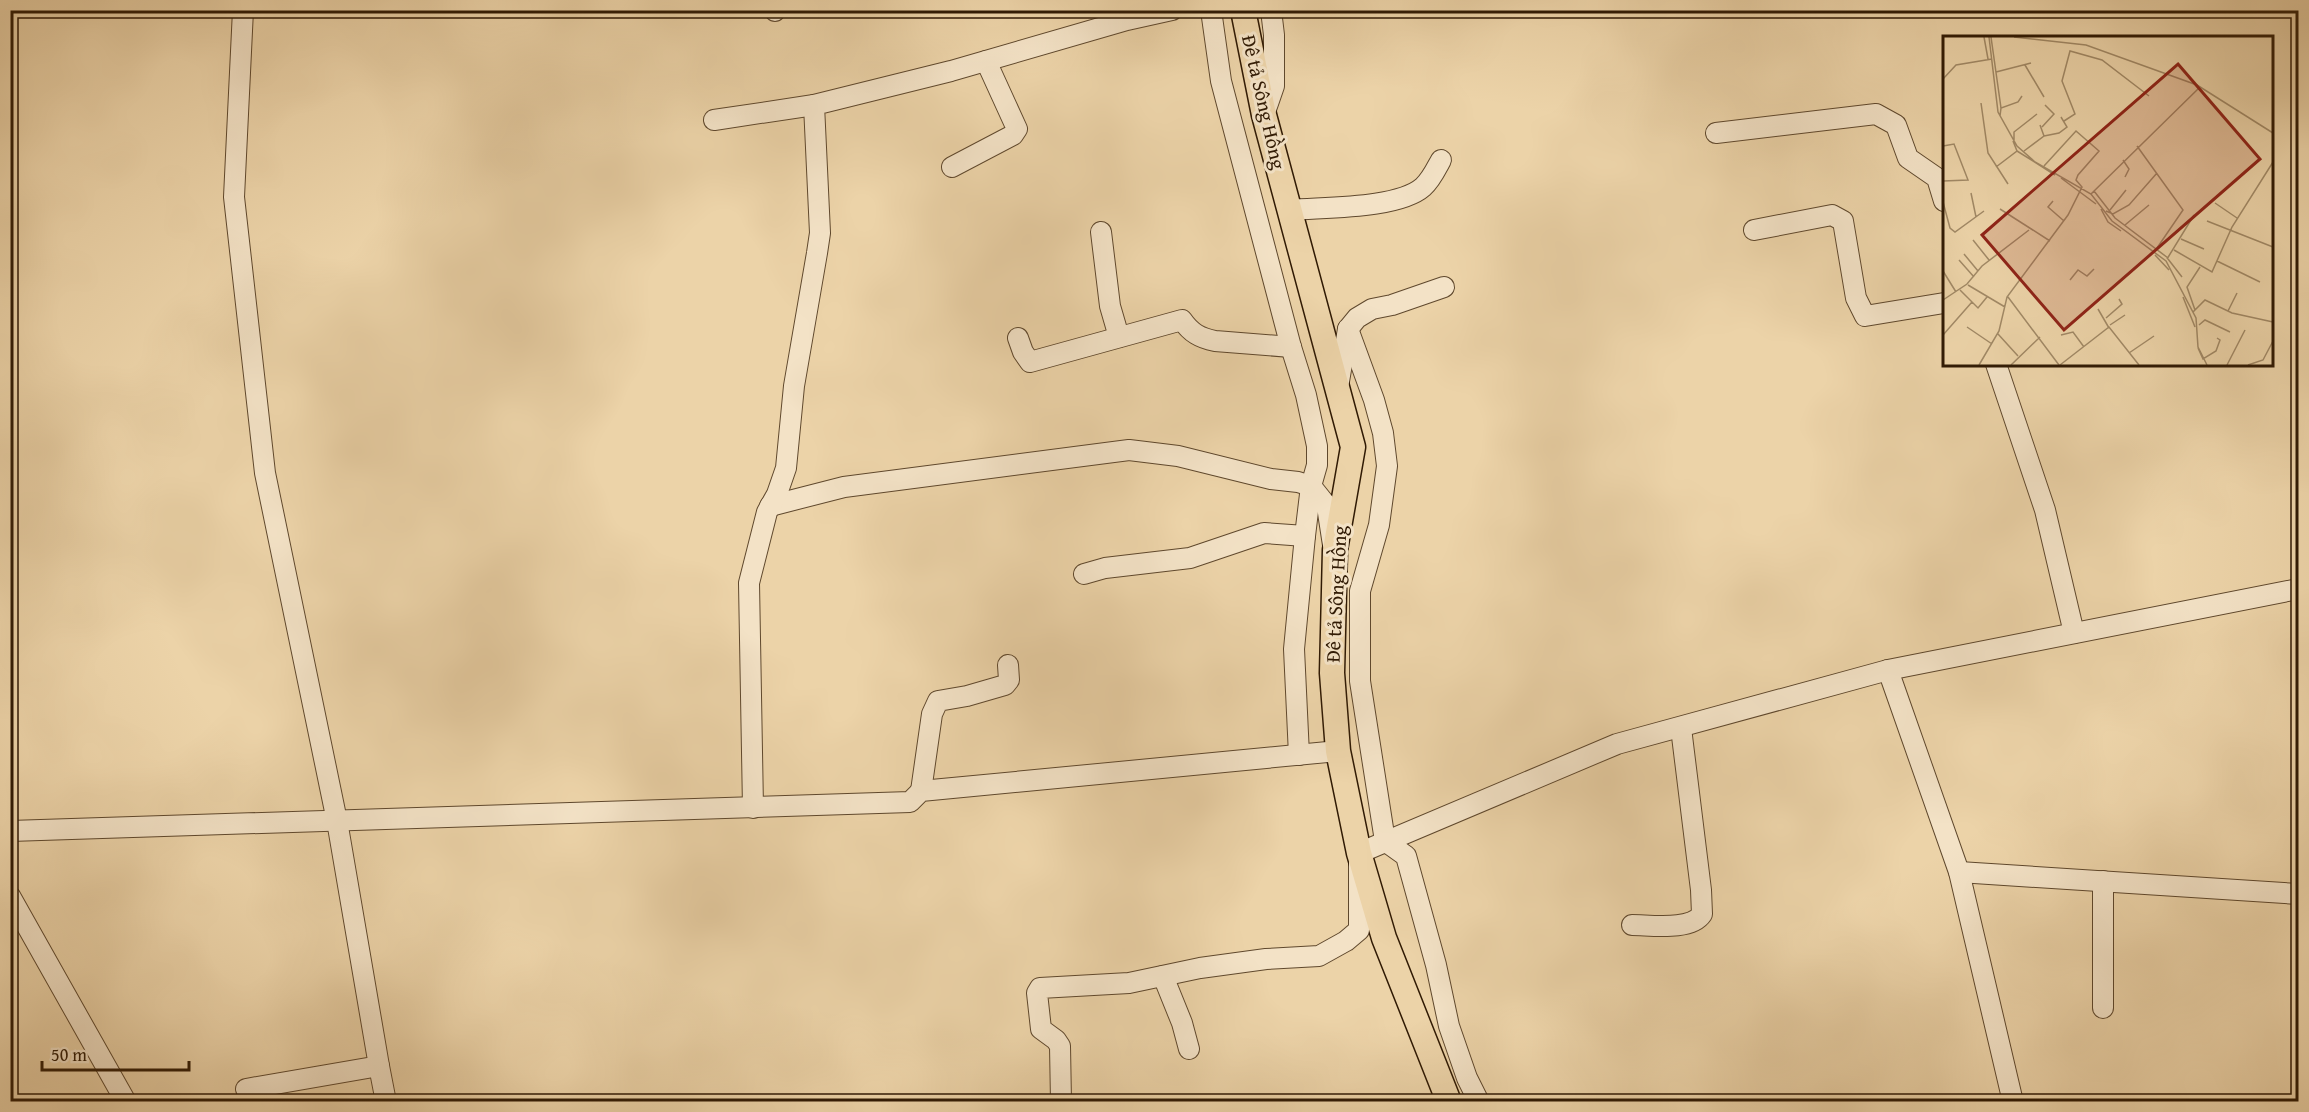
<svg xmlns="http://www.w3.org/2000/svg" width="2309" height="1112" font-family="'Gentium Book Plus',serif">
	<style>
		.lines { fill: none; stroke-linecap: round; stroke-linejoin: round }
		.minor-casing { stroke: #5f482d; stroke-width: 22 }
		.major-casing { stroke: #301a04; stroke-width: 27 }
		.minor { stroke: #f3e2c6; stroke-width: 20 }
		.major { stroke: #ecd3a8; stroke-width: 24 }
		.labels { text-anchor: middle; stroke-width: 6; stroke-linejoin: round; paint-order: stroke }
		.street-label { font-size: 20px; fill: #301a04; stroke: #f3e2c6 }
		.inset-road { fill: none; stroke: #a18966; stroke-width: 1.5 }
		.view { fill: #8f2418; fill-opacity: 0.15; stroke: #8f2418; stroke-width: 3 }
		.inset-edge { fill: none; stroke: #301a04; stroke-width: 3 }
	</style>
	<rect width="100%" height="100%" fill="#ecd3a8"/>
	<filter id="stains"><feTurbulence type="fractalNoise" baseFrequency=".00333" numOctaves="4"/><feColorMatrix values="0 0 0 0 .2 0 0 0 0 .09 0 0 0 0 .02 0 0 0 .5 -.17"/></filter>
	<radialGradient id="worn" r=".72"><stop offset=".6" stop-color="#630" stop-opacity="0"/><stop offset="1" stop-color="#630" stop-opacity=".3"/></radialGradient>
	<g class="lines">
		<defs>
			<g id="minor">
				<path d="M 243,10 L 234,197 L 265,473 L 337,821 L 379,1066 L 246,1089"/>
				<path d="M 1211,10 L 1221,81 L 1291,347 L 1306,395 L 1317,446 L 1317,465 L 1311,486 L 1305,536 L 1294,649 L 1299,755"/>
				<path d="M 775,11 L 775,10"/>
				<path d="M 1264,115 L 1274,86 L 1274,35 L 1271,10"/>
				<path d="M 714,120 L 814,105"/>
				<path d="M 1716,133 L 1876,114 L 1896,125 L 1908,158 L 1937,178 L 1944,201"/>
				<path d="M 952,167 L 1013,135 L 1017,129 L 986,61"/>
				<path d="M 1291,210 C 1324,207 1398,209 1423,187 C 1431,180 1436,169 1441,160"/>
				<path d="M 1754,230 L 1832,215 L 1843,221 L 1856,298 L 1865,316 L 1944,303"/>
				<path d="M 1101,232 L 1110,306 L 1119,337"/>
				<path d="M 1348,329 L 1374,400 L 1383,433 L 1387,466 L 1379,525 L 1360,591 L 1360,681 L 1385,841 L 1406,856 L 1436,965 L 1449,1026 L 1467,1078 L 1479,1102"/>
				<path d="M 1018,338 L 1023,352 L 1030,362 L 1182,320 C 1191,333 1200,338 1215,341 L 1291,347"/>
				<path d="M 1996,364 L 2045,510 L 2074,633"/>
				<path d="M 1338,387 L 1348,329 L 1357,318 L 1372,309 L 1392,305 L 1444,287"/>
				<path d="M 770,506 L 844,487 L 1129,450 L 1178,456 L 1271,479 L 1298,482 L 1311,486 L 1327,506 L 1333,545"/>
				<path d="M 1084,574 L 1105,568 L 1190,558 L 1264,533 L 1305,536"/>
				<path d="M 1888,670 L 1959,872 L 2013,1102"/>
				<path d="M 921,791 L 932,714 L 938,701 L 967,696 L 1005,685 L 1009,680 L 1008,665"/>
				<path d="M 753,808 L 749,583 L 767,512 L 777,494 L 786,468 L 794,386 L 817,253 L 820,233 L 814,105 L 951,71 L 1127,20 L 1172,10"/>
				<path d="M 10,831 L 910,802 L 921,791 L 1338,751"/>
				<path d="M 1959,872 L 2298,894"/>
				<path d="M 10,896 L 126,1102"/>
				<path d="M 1632,925 C 1651,925 1691,931 1702,914 L 1701,890 L 1681,728"/>
				<path d="M 1163,976 L 1182,1023 L 1189,1049"/>
				<path d="M 2103,1008 L 2103,881"/>
				<path d="M 379,1066 L 386,1102"/>
				<path d="M 1061,1102 L 1060,1046 L 1056,1040 L 1041,1029 L 1037,993 L 1040,988 L 1129,983 L 1200,968 L 1266,959 L 1319,956 L 1346,941 L 1359,930 L 1359,853 L 1617,744 L 1888,670 L 2298,589"/>
			</g>
			<path id="major" d="M 1243,10 L 1264,115 L 1353,447 L 1335,550 L 1332,673 L 1338,751 L 1359,853 L 1384,938 L 1449,1102"/>
		</defs>
		<!-- minor casing -->
		<use href="#minor" class="minor-casing"/>
		<!-- major casing -->
		<use href="#major" class="major-casing"/>
		<!-- minor -->
		<use href="#minor" class="minor"/>
		<!-- major -->
		<use href="#major" class="major"/>
	</g>
	<g class="labels">
		<!-- street labels -->
		<g class="street-label">
			<text transform="translate(1264 102) rotate(77)" y="7">Đê tả Sông Hồng</text>
			<text transform="translate(1336 594) rotate(-87)" y="7">Đê tả Sông Hồng</text>
		</g>
	</g>
	<!-- overview -->
	<g transform="translate(1943 36)">
		<rect width="330" height="330" fill="#ecd3a8"/>
		<path class="inset-road" d="M 41,1 L 45,23M 46,1 L 55,76 L 74,110 L 92,126 L 148,158 L 169,185 L 223,225 L 253,282 L 255,311 L 264,329M 48,1 L 58,72M 71,1 L 143,9 L 254,49 L 330,97M 82,29 L 101,61M 53,36 L 88,27M 0,43 L 13,29 L 49,23M 38,67 L 45,117 L 65,148M 57,80 L 58,72 L 75,66 L 79,60M 121,85 L 132,78 L 119,45 L 127,15 L 159,24 L 206,60M 99,91 L 111,78 L 102,69M 101,100 L 116,97 L 124,91 L 118,81M 71,104 L 71,96 L 94,78M 0,110 L 11,108 L 25,144 L 0,145M 194,110 L 240,174 L 214,212M 74,115 L 112,139M 81,115 L 101,100 L 97,89M 180,124 L 186,133 L 182,141M 53,131 L 74,115 L 70,105M 118,142 L 153,168M 151,155 L 172,182 L 225,222M 28,157 L 33,181M 148,158 L 256,52M 110,165 L 105,171 L 121,185M 0,166 L 7,192 L 12,196 L 41,175M 272,167 L 294,182M 57,173 L 107,205M 158,173 L 165,186 L 178,195M 167,174 L 183,154M 163,175 L 170,178 L 186,169 L 214,137M 264,185 L 330,211M 182,189 L 206,169M 238,203 L 261,213M 30,204 L 46,224M 231,214 L 269,236 L 289,191 L 330,126M 21,218 L 35,235M 212,219 L 226,234M 224,223 L 251,179M 225,223 L 239,241M 16,224 L 31,241M 274,225 L 317,246M 0,235 L 13,256M 127,244 L 135,234 L 144,240 L 151,233M 25,249 L 62,271M 17,254 L 35,272 L 44,261M 65,261 L 116,329M 240,261 L 252,291M 0,264 L 24,248 L 39,230 L 86,194M 155,273 L 166,292M 252,274 L 244,251 L 257,231M 285,275 L 294,257M 250,276 L 262,264 L 289,277 L 330,286M 163,282 L 179,268 L 176,263M 167,289 L 182,279M 256,289 L 262,284 L 287,296M 24,291 L 49,308M 55,298 L 75,320M 0,299 L 29,266M 118,299 L 130,296 L 141,311M 255,312 L 260,323 L 273,315 L 277,304 L 274,302M 186,317 L 211,300M 36,329 L 56,295 L 64,261 L 125,179 L 139,151 L 133,144 L 135,139 L 156,115 L 133,95 L 101,130M 68,329 L 97,301M 117,329 L 166,291 L 196,329M 284,329 L 302,294M 305,329 L 320,324 L 330,305"/>
		<path class="view" d="M 235,28 L 317,123 L 121,294 L 39,199 Z"/>
		<rect width="330" height="330" class="inset-edge"/>
	</g>
	<!-- margin -->
	<rect width="2309" height="1112" fill="none" stroke="#ecd3a8" stroke-width="36"/>
	<rect x="12" y="12" width="2285" height="1088" fill="none" stroke="#301a04" stroke-width="3"/>
	<rect x="18" y="18" width="2273" height="1076" fill="none" stroke="#301a04" stroke-width="1.5"/>
	<!-- scale -->
	<path d="M42 1061v9h147v-9" fill="none" stroke="#301a04" stroke-width="3"/>
	<text x="51" y="1061" font-size="18" fill="#301a04" stroke="#f3e2c6" stroke-width="4.5" paint-order="stroke">50 m</text>
	<rect width="100%" height="100%" filter="url(#stains)"/>
	<rect width="100%" height="100%" fill="url(#worn)"/>
</svg>
